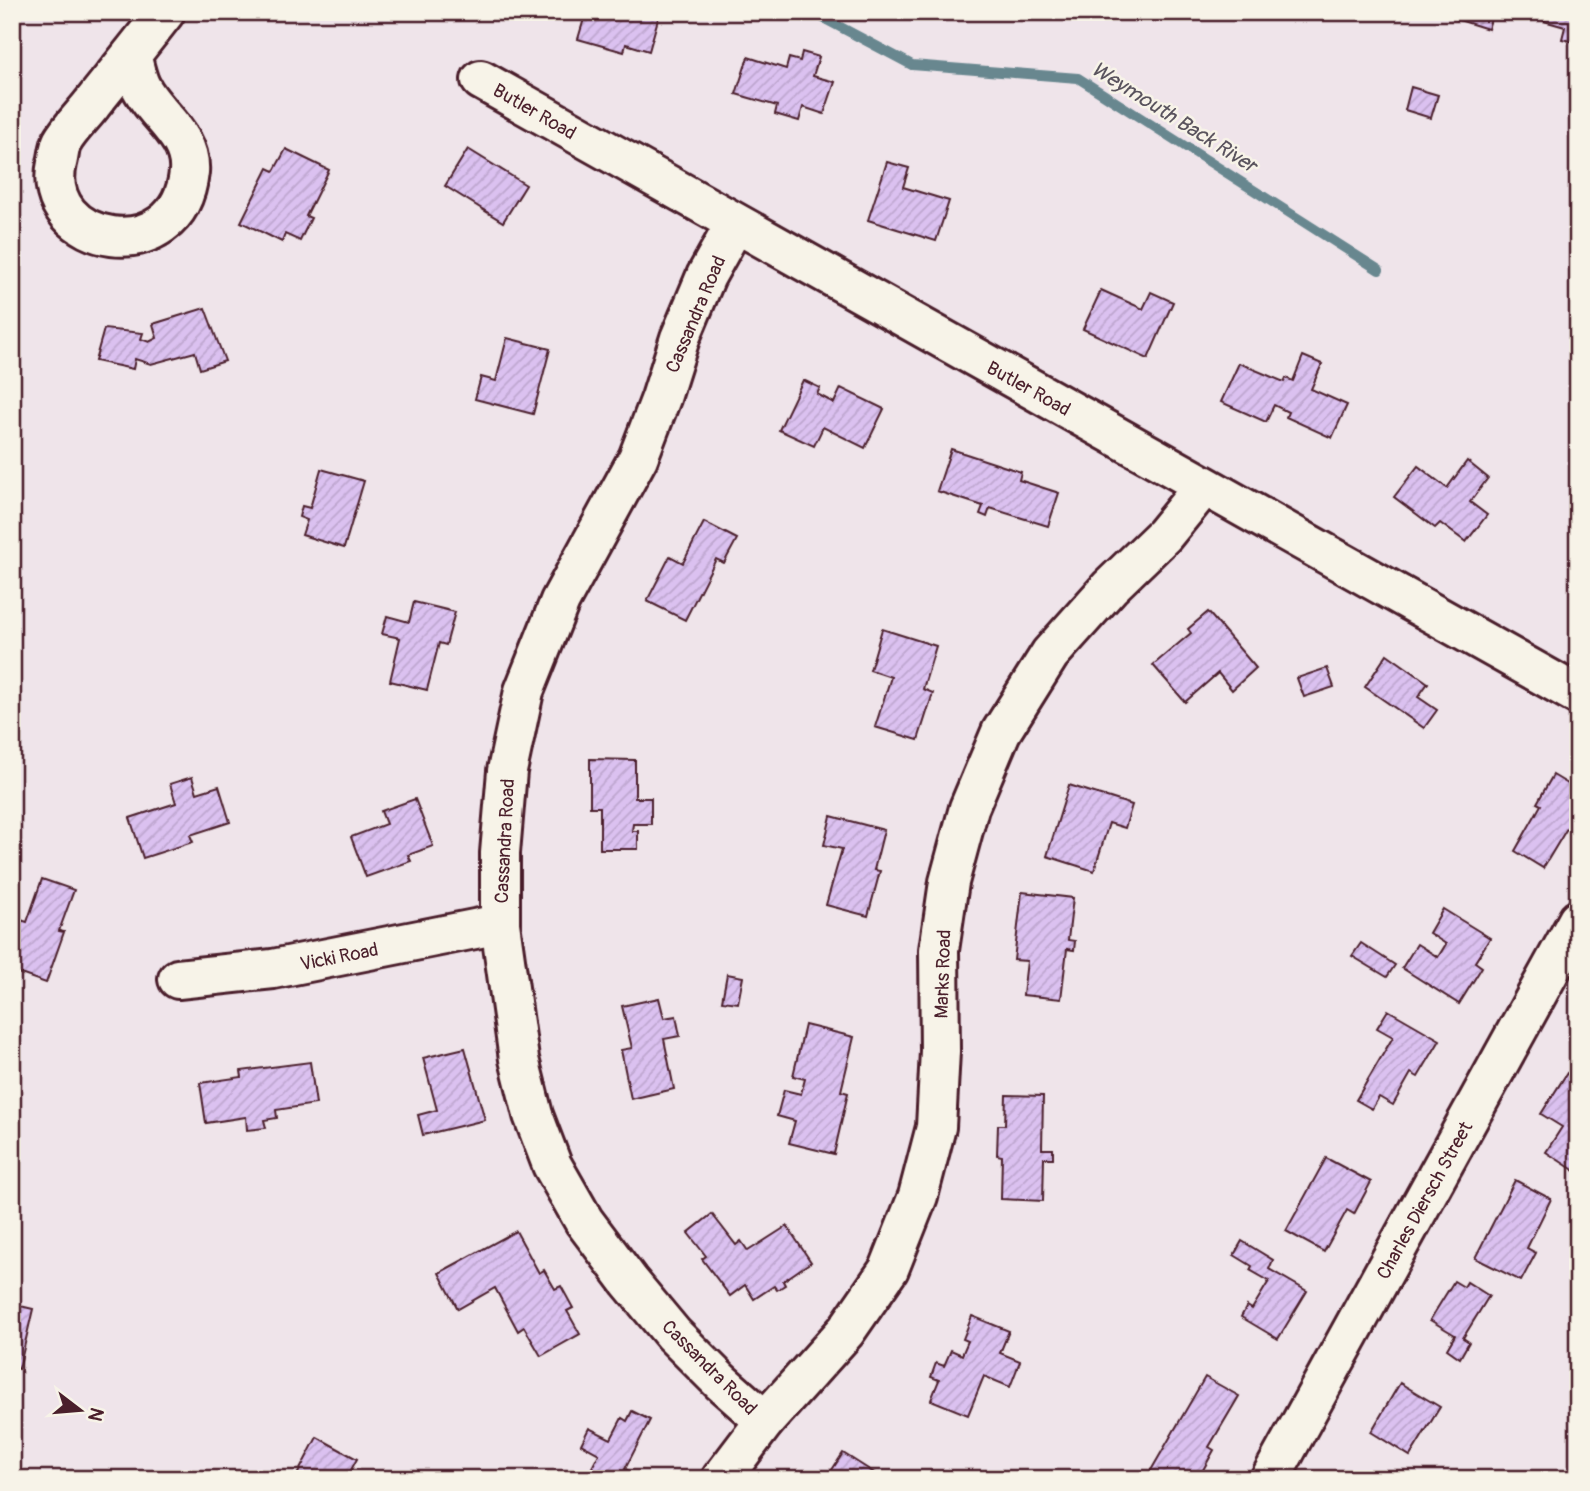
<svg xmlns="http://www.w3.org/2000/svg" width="1590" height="1491" font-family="Pangolin,sans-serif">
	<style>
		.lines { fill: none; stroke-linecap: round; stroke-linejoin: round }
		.stream { stroke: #67878f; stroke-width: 10 }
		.building { fill: url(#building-hatch); stroke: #4a1f2b; stroke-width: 2 }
		.minor-casing { stroke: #4a1f2b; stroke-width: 44 }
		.minor { stroke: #f7f3e8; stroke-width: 38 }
		.labels { text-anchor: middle; stroke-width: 5; stroke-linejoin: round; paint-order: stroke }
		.street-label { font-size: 19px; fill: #4a1f2b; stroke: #f7f3e8 }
		.water-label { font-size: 21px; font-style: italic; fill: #59535d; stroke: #f7f3e8 }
	</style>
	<defs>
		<pattern id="building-hatch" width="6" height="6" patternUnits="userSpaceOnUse" patternTransform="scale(1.75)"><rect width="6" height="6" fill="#dbc1f0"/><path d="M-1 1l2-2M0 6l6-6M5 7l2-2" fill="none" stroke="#bda5ce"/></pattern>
	</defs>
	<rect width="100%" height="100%" fill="#efe4ea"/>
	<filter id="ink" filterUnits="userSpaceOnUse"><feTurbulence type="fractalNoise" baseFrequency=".0143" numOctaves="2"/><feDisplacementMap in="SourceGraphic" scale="14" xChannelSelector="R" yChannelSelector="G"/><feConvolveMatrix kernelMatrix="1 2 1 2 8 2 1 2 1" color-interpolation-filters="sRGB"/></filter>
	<g filter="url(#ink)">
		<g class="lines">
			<!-- stream -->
			<path class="stream" d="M 812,12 L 912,65 L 1078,78 L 1379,270"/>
		</g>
		<!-- building -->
		<g class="building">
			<path d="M 586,12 L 660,12 L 649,51 L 626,44 L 624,52 L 578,39 Z"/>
			<path d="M 1447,12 L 1493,12 L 1488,29 L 1446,16 Z"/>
			<path d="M 1547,12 L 1578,12 L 1578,43 L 1562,39 L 1565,27 L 1544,21 Z"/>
			<path d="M 802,52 L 819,57 L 813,76 L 835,82 L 824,114 L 803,107 L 799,121 L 775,114 L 777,106 L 736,94 L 748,57 L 786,69 L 789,58 L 800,61 Z"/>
			<path d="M 1411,87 L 1438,95 L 1431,118 L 1405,110 Z"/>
			<path d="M 286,149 L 329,170 L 306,216 L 311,218 L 300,241 L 285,234 L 282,242 L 241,222 L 268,168 L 274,171 Z"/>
			<path d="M 468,149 L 526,185 L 503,222 L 445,186 Z"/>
			<path d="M 887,162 L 909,168 L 903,187 L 949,201 L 936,241 L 868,220 Z"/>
			<path d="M 1101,290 L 1143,309 L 1151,292 L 1173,302 L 1148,359 L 1083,329 Z"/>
			<path d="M 205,308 L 225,361 L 200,369 L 195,352 L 151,364 L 135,359 L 133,369 L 95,361 L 104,329 L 143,333 L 141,339 L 149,342 L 157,338 L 153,324 Z"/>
			<path d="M 507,338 L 550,349 L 533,414 L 475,399 L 481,377 L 496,381 Z"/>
			<path d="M 1303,356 L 1322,364 L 1311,389 L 1347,405 L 1332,438 L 1286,417 L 1288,412 L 1274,405 L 1266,422 L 1221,402 L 1239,363 L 1284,382 L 1286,378 L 1293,381 Z"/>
			<path d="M 803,380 L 820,388 L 817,394 L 834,403 L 841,388 L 884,409 L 865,448 L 823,427 L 814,446 L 779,430 Z"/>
			<path d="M 951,449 L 1021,472 L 1019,480 L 1059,493 L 1048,526 L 990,508 L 987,517 L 980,514 L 983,506 L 937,491 Z"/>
			<path d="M 1467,461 L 1488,478 L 1470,502 L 1487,515 L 1466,542 L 1440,523 L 1435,528 L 1394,497 L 1418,466 L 1447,488 Z"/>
			<path d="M 321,469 L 364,481 L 344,548 L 302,535 L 307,520 L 299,517 L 302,506 L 310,508 Z"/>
			<path d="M 704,522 L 737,539 L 724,563 L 716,559 L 685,620 L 647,601 L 670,556 L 683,563 Z"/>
			<path d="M 414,602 L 455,612 L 446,645 L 439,643 L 427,690 L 390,681 L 400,638 L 382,634 L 387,616 L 409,622 Z"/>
			<path d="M 1208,612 L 1256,668 L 1232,690 L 1218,673 L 1185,702 L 1153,665 L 1191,633 L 1188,629 Z"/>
			<path d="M 882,629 L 936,646 L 923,689 L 933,693 L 918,740 L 875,727 L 891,677 L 870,670 Z"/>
			<path d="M 1387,654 L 1428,683 L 1418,697 L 1437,710 L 1424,728 L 1365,687 Z"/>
			<path d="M 1327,668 L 1334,687 L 1304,697 L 1297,678 Z"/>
			<path d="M 590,759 L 635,760 L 635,798 L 651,798 L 651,824 L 633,824 L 632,831 L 638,831 L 638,849 L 600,849 L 600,807 L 590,807 Z"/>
			<path d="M 1553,775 L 1578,790 L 1578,810 L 1543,868 L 1515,851 L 1541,805 L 1537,803 Z"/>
			<path d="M 192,777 L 197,793 L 219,786 L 230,822 L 190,835 L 193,842 L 143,858 L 130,818 L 176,803 L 170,784 Z"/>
			<path d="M 1069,785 L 1132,805 L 1125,828 L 1109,823 L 1094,871 L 1047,856 Z"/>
			<path d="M 415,799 L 433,846 L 408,855 L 411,861 L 366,877 L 351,837 L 386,824 L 381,811 Z"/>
			<path d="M 831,816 L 884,830 L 874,870 L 880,871 L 868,916 L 826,905 L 842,849 L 824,845 Z"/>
			<path d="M 42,879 L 74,890 L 59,931 L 64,932 L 46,983 L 12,971 L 12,946 L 21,920 L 27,922 Z"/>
			<path d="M 1022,892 L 1073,898 L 1068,940 L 1075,941 L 1074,950 L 1067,949 L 1061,999 L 1023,995 L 1027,961 L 1014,960 Z"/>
			<path d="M 1443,909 L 1490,938 L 1475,962 L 1482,967 L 1459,1004 L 1402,968 L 1417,944 L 1438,957 L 1446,944 L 1429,933 Z"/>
			<path d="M 1361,943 L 1395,965 L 1387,977 L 1352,956 Z"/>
			<path d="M 727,974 L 743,977 L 738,1003 L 722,1001 Z"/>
			<path d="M 659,998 L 664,1018 L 676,1016 L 680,1036 L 664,1039 L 674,1089 L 631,1099 L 621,1050 L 632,1048 L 622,1006 Z"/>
			<path d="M 1388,1010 L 1440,1040 L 1418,1077 L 1411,1073 L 1393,1105 L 1379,1097 L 1372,1109 L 1356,1100 L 1393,1037 L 1377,1028 Z"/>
			<path d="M 805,1025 L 854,1037 L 841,1091 L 848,1093 L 834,1154 L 789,1143 L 795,1121 L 777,1116 L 784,1090 L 801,1094 L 805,1079 L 793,1076 Z"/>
			<path d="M 465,1048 L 485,1120 L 423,1135 L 418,1115 L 437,1110 L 423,1058 Z"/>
			<path d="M 310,1062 L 316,1104 L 276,1110 L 277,1118 L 264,1120 L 266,1128 L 247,1130 L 246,1117 L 206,1123 L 200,1083 L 242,1077 L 241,1071 Z"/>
			<path d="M 1567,1073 L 1578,1080 L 1578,1127 L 1575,1131 L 1578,1133 L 1578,1173 L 1546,1152 L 1562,1127 L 1541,1114 Z"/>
			<path d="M 1006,1095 L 1043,1096 L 1042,1149 L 1053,1149 L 1053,1158 L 1044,1158 L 1043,1201 L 1001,1199 L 1002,1156 L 997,1155 L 998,1125 L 1005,1125 Z"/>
			<path d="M 1326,1158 L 1371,1182 L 1354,1214 L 1347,1210 L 1324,1252 L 1286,1231 Z"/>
			<path d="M 1515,1180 L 1551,1199 L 1527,1248 L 1536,1253 L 1521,1281 L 1475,1258 Z"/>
			<path d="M 712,1214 L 736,1245 L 741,1241 L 748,1251 L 787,1226 L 811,1262 L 783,1281 L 785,1285 L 777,1290 L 774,1286 L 754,1299 L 745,1285 L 730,1296 L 702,1259 L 706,1256 L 688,1233 Z"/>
			<path d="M 516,1231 L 539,1273 L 544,1270 L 555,1289 L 561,1286 L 573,1308 L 567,1311 L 580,1334 L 541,1356 L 524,1327 L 518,1331 L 495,1288 L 458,1309 L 439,1273 Z"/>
			<path d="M 1242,1241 L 1273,1260 L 1269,1269 L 1307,1291 L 1278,1339 L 1241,1317 L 1247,1306 L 1252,1309 L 1269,1281 L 1250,1270 L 1252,1266 L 1234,1255 Z"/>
			<path d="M 1454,1281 L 1464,1287 L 1467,1282 L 1489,1296 L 1463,1338 L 1469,1342 L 1460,1358 L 1447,1349 L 1455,1335 L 1430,1320 Z"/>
			<path d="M 12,1304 L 33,1309 L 19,1369 L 12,1367 Z"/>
			<path d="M 972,1316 L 1009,1331 L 1000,1353 L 1020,1361 L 1010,1387 L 984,1376 L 968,1415 L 931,1400 L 939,1380 L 931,1377 L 936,1363 L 944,1366 L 951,1350 L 962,1355 L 968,1341 L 963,1339 Z"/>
			<path d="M 1205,1377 L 1239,1396 L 1209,1447 L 1214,1450 L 1198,1479 L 1146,1479 Z"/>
			<path d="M 1400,1383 L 1440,1407 L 1410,1456 L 1371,1432 Z"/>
			<path d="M 632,1411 L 650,1420 L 625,1469 L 635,1474 L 632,1479 L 586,1479 L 599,1454 L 581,1444 L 589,1428 L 611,1439 L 622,1418 L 627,1421 Z"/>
			<path d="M 317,1437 L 357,1459 L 346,1479 L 295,1479 Z"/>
			<path d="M 843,1453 L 876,1474 L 873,1479 L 826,1479 Z"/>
		</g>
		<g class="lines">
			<defs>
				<g id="minor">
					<path d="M 131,55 C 134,65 136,76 140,85 C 154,115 192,135 189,172 C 179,272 38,246 57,163 C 59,156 59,148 62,142 C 69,129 83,116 92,104 C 116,74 141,43 165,12"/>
					<path d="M 481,80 L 1578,695"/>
					<path d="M 735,224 L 706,276 L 680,338 L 661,398 L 638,458 L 560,601 L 524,691 L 507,771 L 500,853 L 500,924 L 519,1059 L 533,1115 L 552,1165 L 584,1221 L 629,1281 L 673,1334 L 721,1382 L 765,1421"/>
					<path d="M 178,979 L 273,969 L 500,924"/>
					<path d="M 721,1479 L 765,1421 L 846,1331 L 889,1269 L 918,1196 L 936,1127 L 940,1051 L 939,950 L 949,882 L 969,808 L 1001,732 L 1050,654 L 1110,587 L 1164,535 L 1204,486"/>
					<path d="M 1270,1479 L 1578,920"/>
				</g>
			</defs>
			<!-- minor casing -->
			<use href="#minor" class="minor-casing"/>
			<!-- minor -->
			<use href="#minor" class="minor"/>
		</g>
	</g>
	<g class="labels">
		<!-- street labels -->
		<g class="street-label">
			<text transform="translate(535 111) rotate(30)" y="7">Butler Road</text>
			<text transform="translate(695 314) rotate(-67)" y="7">Cassandra Road</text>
			<text transform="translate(1029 388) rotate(29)" y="7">Butler Road</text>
			<text transform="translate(504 841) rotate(-87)" y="7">Cassandra Road</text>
			<text transform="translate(339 956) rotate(-11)" y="7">Vicki Road</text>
			<text transform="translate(942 974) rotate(-88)" y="7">Marks Road</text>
			<text transform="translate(1424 1200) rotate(-61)" y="7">Charles Diersch Street</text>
			<text transform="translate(710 1367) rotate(45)" y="7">Cassandra Road</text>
		</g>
		<!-- water labels -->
		<g class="water-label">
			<text transform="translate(1174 117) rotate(32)" y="7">Weymouth Back River</text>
		</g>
	</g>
	<!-- margin -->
	<rect width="1590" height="1491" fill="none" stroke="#f7f3e8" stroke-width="42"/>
	<rect x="21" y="21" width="1548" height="1449" fill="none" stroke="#4a1f2b" stroke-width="2.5" filter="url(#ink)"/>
	<!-- north arrow -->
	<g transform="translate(80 1410) rotate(106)" stroke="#f7f3e8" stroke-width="5" paint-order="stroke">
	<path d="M0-5L12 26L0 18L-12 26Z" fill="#4a1f2b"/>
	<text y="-10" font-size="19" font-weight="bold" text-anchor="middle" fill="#4a1f2b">N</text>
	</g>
</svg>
